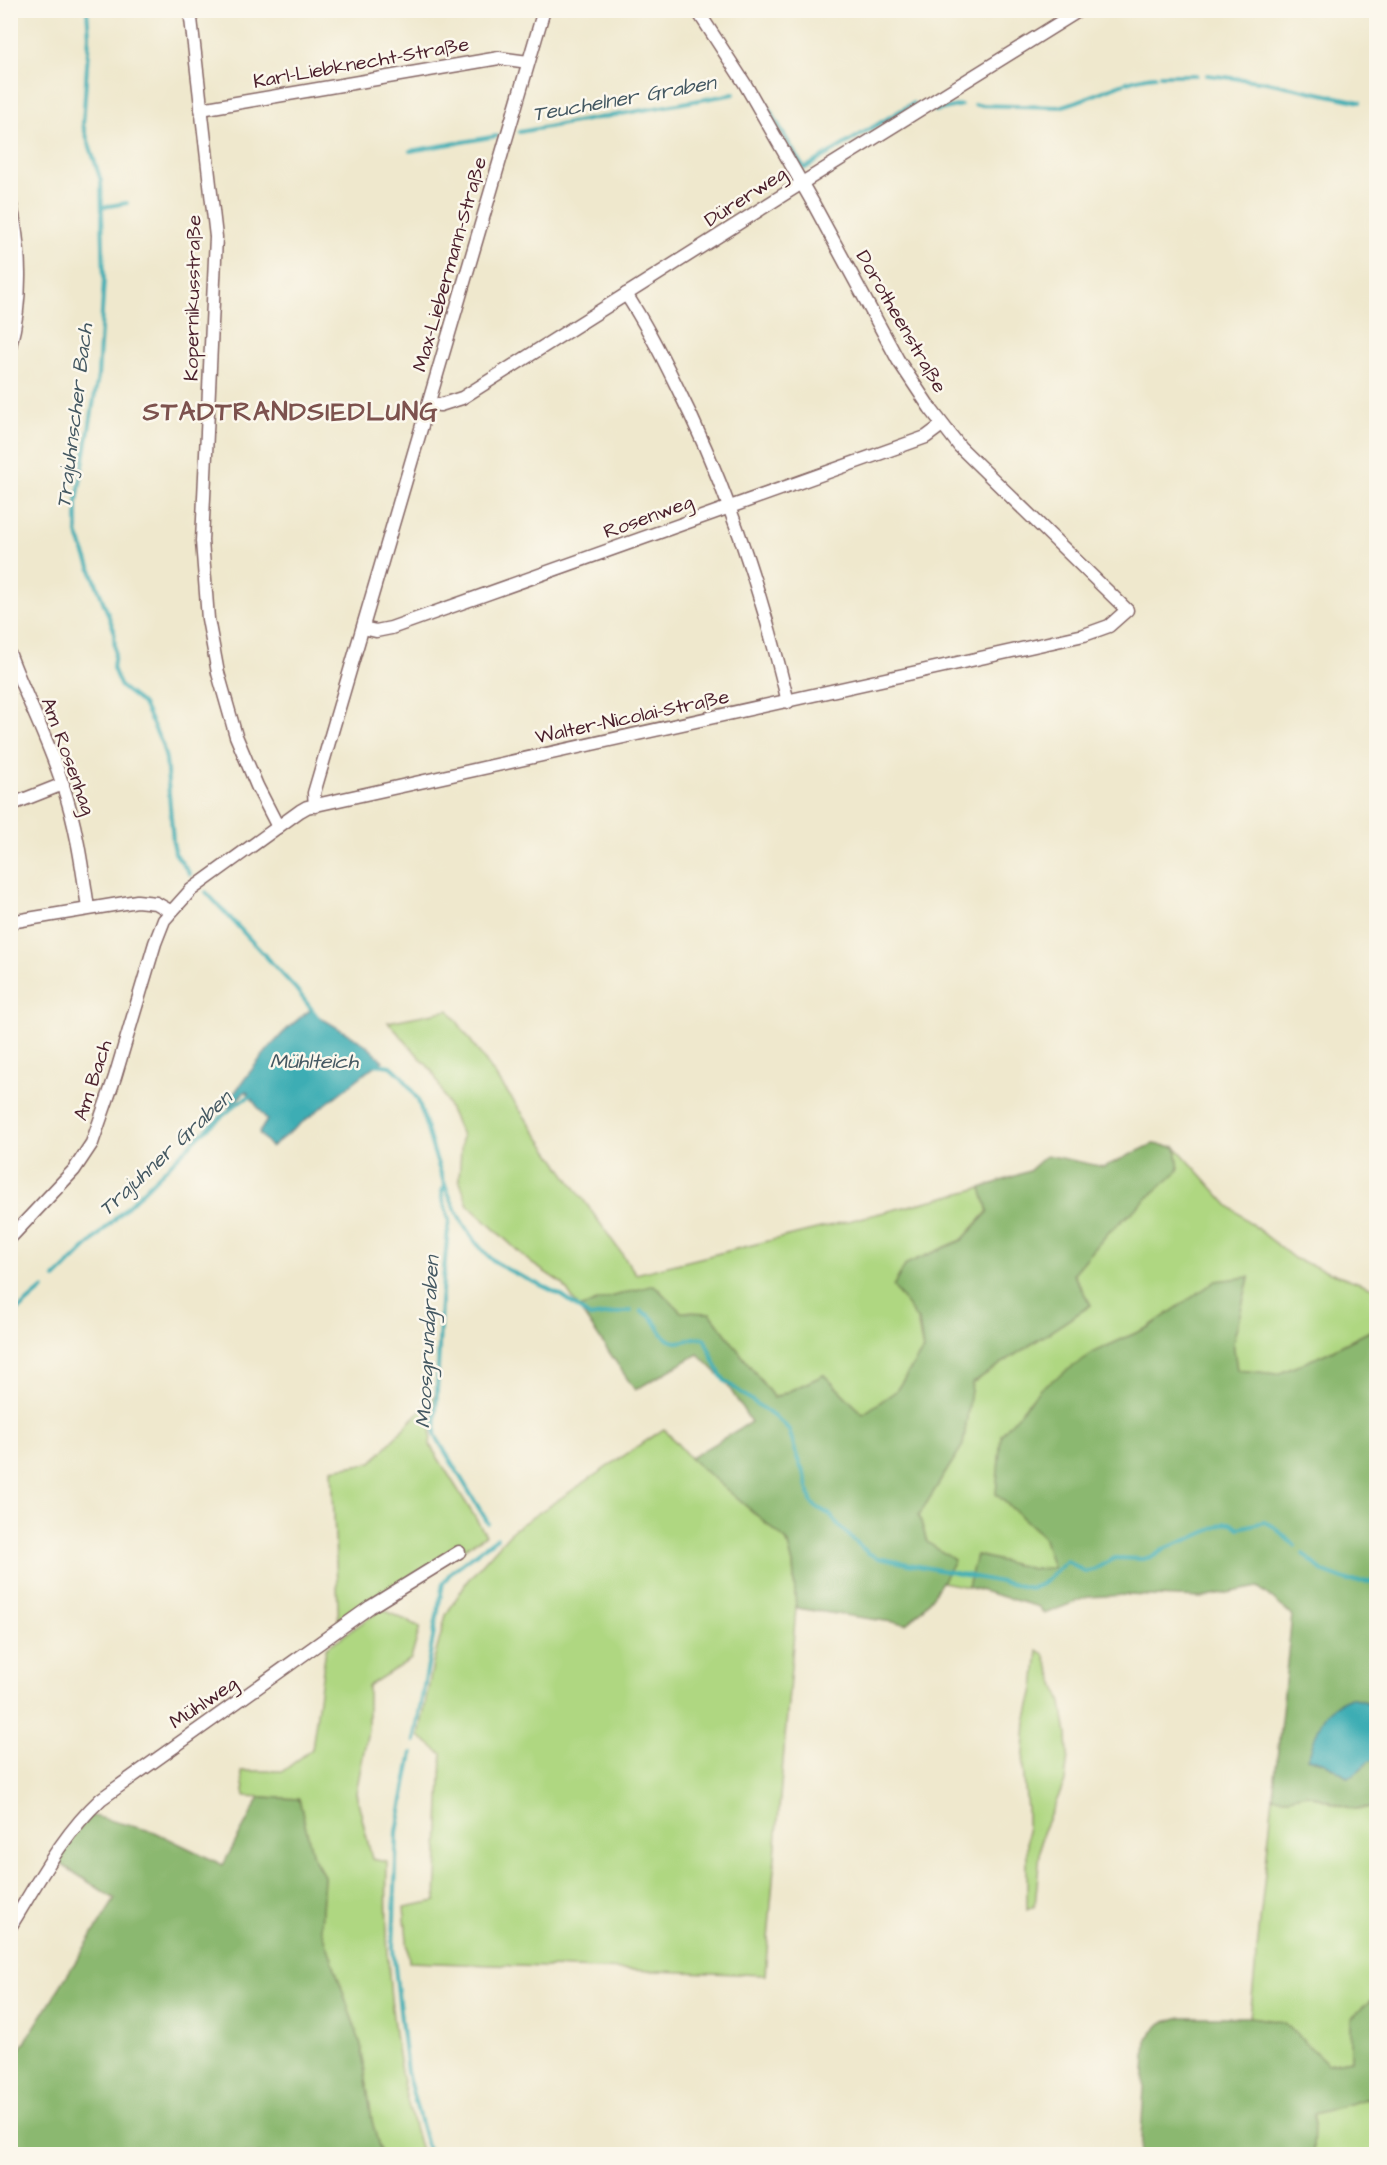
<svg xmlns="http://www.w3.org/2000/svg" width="1387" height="2165" font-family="'Architects Daughter',sans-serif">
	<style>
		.green { fill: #afd781; stroke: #7c7b56; stroke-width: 1.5 }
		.forest { fill: #8bb86f; stroke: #6a6c4d; stroke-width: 1.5 }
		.water { fill: #3cadb4; stroke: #436670; stroke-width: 1.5 }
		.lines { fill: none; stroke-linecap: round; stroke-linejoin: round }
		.stream { stroke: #3cadb4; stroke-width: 4 }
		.minor-casing { stroke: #846564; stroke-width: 15 }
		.minor { stroke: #fff; stroke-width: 12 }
		.labels { text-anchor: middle; stroke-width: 5; stroke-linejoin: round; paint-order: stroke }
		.street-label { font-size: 20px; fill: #4a1f2b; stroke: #fbf7ec }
		.water-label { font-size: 21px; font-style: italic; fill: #445862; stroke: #fbf7ec }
		.district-label { font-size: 26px; font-weight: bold; letter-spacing: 1.5px; fill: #7d524e; stroke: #fbf7ec }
	</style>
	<rect width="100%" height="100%" fill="#fbf7ec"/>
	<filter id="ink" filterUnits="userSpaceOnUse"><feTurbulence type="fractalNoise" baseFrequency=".0167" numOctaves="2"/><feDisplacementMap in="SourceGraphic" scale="12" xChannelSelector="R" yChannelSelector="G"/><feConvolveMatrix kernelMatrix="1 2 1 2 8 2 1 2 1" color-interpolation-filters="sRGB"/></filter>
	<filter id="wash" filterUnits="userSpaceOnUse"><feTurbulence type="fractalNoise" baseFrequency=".008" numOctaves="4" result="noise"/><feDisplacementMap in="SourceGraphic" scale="24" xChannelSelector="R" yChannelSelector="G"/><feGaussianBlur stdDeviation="1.35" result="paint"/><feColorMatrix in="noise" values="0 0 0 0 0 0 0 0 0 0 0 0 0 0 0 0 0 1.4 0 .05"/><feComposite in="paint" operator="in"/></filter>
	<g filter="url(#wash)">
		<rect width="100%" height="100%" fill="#efe8cd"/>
		<!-- green -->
		<g class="green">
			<path d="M 449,1010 L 636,1274 L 981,1188 L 988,1211 L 962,1240 L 906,1264 L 923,1350 L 896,1391 L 863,1414 L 824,1375 L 774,1398 L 710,1313 L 681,1312 L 654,1285 L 600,1300 L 579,1308 L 563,1284 L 531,1263 L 468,1205 L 459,1179 L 462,1136 L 433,1072 L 388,1022 Z"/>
			<path d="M 1176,1147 L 1228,1205 L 1295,1259 L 1376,1289 L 1376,1328 L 1327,1353 L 1278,1374 L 1237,1370 L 1233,1342 L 1249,1278 L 1216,1281 L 1147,1328 L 1096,1351 L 996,1494 L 1043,1536 L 1053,1568 L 1033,1569 L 976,1555 L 968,1587 L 942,1582 L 954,1560 L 927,1542 L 919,1515 L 963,1445 L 972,1383 L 1091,1305 L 1073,1274 L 1108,1233 L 1179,1170 Z"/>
			<path d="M 435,1395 L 430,1445 L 486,1535 L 339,1630 L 332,1469 L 371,1463 Z"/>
			<path d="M 664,1429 L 690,1458 L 787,1541 L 793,1564 L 796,1608 L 765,1975 L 409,1962 L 404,1907 L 436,1901 L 442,1754 L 419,1736 L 433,1664 L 446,1615 L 467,1581 L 513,1530 Z"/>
			<path d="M 382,1609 L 420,1627 L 411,1659 L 368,1686 L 368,1730 L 356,1793 L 372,1859 L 387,1862 C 385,1938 389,2017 405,2092 C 410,2113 416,2134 422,2154 L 381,2154 L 372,2121 L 361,2045 L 321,1927 L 324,1876 L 313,1857 L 299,1799 L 245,1796 L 241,1771 L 283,1771 L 312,1749 L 326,1648 Z"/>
			<path d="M 1038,1650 L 1044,1654 L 1062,1703 L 1067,1735 L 1068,1755 L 1065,1782 L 1042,1833 L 1035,1906 L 1027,1910 L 1027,1810 L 1023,1767 L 1026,1722 L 1034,1689 Z"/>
			<path d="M 1307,1794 C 1326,1800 1358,1817 1376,1804 L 1376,2002 L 1372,2000 L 1351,2018 L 1351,2060 L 1328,2064 L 1283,2022 L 1250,2017 L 1273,1797 L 1288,1798 Z"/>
			<path d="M 1376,2096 L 1376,2154 L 1313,2154 L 1314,2114 Z"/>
		</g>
		<!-- forest -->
		<g class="forest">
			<path d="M 1153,1144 L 1176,1147 L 1179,1170 L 1108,1233 L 1073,1274 L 1091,1305 L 972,1383 L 963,1445 L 919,1515 L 927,1542 L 954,1560 C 942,1583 927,1609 906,1624 L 796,1608 L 793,1564 L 787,1541 L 690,1458 L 751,1422 L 725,1381 L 698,1354 L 635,1390 L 579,1308 L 600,1300 L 654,1285 L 681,1312 L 710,1313 L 774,1398 L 824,1375 L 863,1414 L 896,1391 L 923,1350 L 919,1322 L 893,1286 L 906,1264 L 962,1240 L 988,1212 L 981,1188 L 1029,1171 L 1047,1155 L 1104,1167 Z"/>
			<path d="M 1249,1277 L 1233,1342 L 1237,1370 L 1278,1374 L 1327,1353 L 1376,1328 L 1376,1706 L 1351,1697 L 1308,1758 L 1325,1763 L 1347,1777 C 1356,1775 1363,1765 1371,1760 L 1376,1761 L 1376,1804 L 1372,1807 L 1353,1809 L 1307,1794 L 1288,1798 L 1273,1797 L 1292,1615 L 1258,1587 L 1202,1598 L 1126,1595 L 1088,1597 L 1044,1614 L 1039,1607 L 968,1587 L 976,1555 L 1033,1569 L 1053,1568 L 1043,1536 L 996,1494 L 1001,1435 L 1041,1388 L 1096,1351 L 1147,1328 L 1216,1281 Z"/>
			<path d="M 260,1797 L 299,1799 L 313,1857 L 324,1876 L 321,1927 L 361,2045 L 372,2121 L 381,2154 L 11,2154 L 10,2066 L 115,1899 L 56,1861 L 89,1815 L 155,1832 L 223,1865 Z"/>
			<path d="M 1372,1999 L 1376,2002 L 1376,2096 L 1314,2114 L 1313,2154 L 1140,2154 L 1147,2038 L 1162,2023 L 1181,2017 L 1250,2017 L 1283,2022 L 1328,2064 L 1351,2060 L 1351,2018 Z"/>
		</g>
		<!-- water -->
		<g class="water">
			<path d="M 312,1009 L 316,1015 L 365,1044 L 383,1061 L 368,1071 L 271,1147 L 259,1133 L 267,1120 L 246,1091 L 229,1107 L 227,1103 C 250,1072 279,1030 312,1009 Z"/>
			<path d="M 1351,1697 L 1376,1706 L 1376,1761 L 1371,1760 C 1363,1766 1356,1775 1347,1777 L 1325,1763 L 1308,1758 C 1318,1730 1321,1708 1351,1697 Z"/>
		</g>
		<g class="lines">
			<!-- stream -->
			<g class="stream">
				<path d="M 87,10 L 89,36 L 83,125 L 101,181 L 104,279 L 98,376 L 77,501 L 77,533 L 114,630 L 115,652 L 113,668 L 117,678 L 121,687 L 143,704 L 162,744 L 166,759 L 173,841 L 175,853 L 190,874"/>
				<path d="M 1160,75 L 1196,75"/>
				<path d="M 1207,75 L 1267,82 L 1360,102"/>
				<path d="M 764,100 L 801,164 L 805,168 L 913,103"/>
				<path d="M 975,105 L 1059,107 C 1093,99 1121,79 1155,76"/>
				<path d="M 935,111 L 961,105"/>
				<path d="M 519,132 L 734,94"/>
				<path d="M 410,151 L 497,136"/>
				<path d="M 103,207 L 127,203"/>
				<path d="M 206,892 L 296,989 L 319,1019"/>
				<path d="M 374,1064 L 391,1066 L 402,1076 L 418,1100 C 435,1153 449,1224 494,1261 C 512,1275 540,1283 560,1295 C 570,1301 580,1310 590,1317 L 631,1311"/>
				<path d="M 445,1186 L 442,1191 L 443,1200 L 449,1220 L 441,1301 L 435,1435 L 488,1523"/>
				<path d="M 55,1278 L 200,1135 L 239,1102 L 255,1094"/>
				<path d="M 641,1311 C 645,1313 650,1316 653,1319 C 660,1328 663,1341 676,1342 C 687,1343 693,1335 704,1338 L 720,1374 L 725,1381 L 784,1424 L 789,1430 L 798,1460 L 806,1479 L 811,1501 L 815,1506 L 829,1514 L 843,1530 L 868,1553 L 878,1558 L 1031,1588 L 1042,1584 L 1067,1561 L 1085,1572 L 1093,1570 L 1115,1558 L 1143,1559 L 1154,1556 L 1166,1548 L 1197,1536 L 1226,1523 L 1232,1523 L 1239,1528 L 1264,1522 L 1273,1526 L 1295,1546"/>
				<path d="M 10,1317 L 44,1288"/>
				<path d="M 1303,1554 L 1324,1572 L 1348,1581 L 1376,1582"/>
				<path d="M 414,1741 L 443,1583 L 452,1571 L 497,1538"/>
				<path d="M 412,1753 L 397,1832 L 393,1949 L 407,2072 L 429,2154"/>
			</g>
		</g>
	</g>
	<g filter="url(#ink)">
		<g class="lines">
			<defs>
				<g id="minor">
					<path d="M 190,10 L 216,237 L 202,541 L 208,619 L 218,673 L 236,736 L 257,786 L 278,827"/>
					<path d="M 201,109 L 499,58 L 528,62"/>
					<path d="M 10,201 C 21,247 23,299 10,346"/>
					<path d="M 626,294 C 645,323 661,354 676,385 C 727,486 762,593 788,702"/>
					<path d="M 429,403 L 440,405 L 462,398 L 802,183 L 1080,10"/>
					<path d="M 363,628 L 376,631 L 391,628 L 926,437 L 942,425"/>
					<path d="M 10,655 C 26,698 48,739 62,783 C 76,823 82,866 88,908"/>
					<path d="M 10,805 L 63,784"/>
					<path d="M 315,806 L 314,793 L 544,10"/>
					<path d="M 10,922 L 137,901 L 156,903 L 170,911"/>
					<path d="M 10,1238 L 74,1170 L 92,1143 L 115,1077 L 155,943 L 164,920 L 191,890 L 300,811 L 307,807 L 1084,635 L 1109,626 L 1127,610 L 960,447 L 930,408 L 898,360 L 813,203 L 745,84 L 697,10"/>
					<path d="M 10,1927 C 38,1882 62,1835 101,1799 L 370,1607 L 459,1552"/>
				</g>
			</defs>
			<!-- minor casing -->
			<use href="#minor" class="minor-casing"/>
			<!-- minor -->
			<use href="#minor" class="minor"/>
		</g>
	</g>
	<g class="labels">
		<!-- street labels -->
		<g class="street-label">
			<text transform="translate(361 62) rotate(-10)" y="7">Karl-Liebknecht-Straße</text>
			<text transform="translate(745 196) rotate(-33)" y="7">Dürerweg</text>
			<text transform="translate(449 264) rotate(-74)" y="7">Max-Liebermann-Straße</text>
			<text transform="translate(192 298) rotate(-89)" y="7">Kopernikusstraße</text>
			<text transform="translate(902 321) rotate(60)" y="7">Dorotheenstraße</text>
			<text transform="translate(648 516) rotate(-20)" y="7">Rosenweg</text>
			<text transform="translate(632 716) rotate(-12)" y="7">Walter-Nicolai-Straße</text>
			<text transform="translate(69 756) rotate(70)" y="7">Am Rosenhag</text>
			<text transform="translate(92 1080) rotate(-72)" y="7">Am Bach</text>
			<text transform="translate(203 1702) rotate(-34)" y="7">Mühlweg</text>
		</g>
		<!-- water labels -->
		<g class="water-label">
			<text transform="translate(624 98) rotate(-10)" y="7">Teuchelner Graben</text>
			<text transform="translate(74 416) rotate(-83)" y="7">Trajuhnscher Bach</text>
			<text x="314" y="1068">Mühlteich</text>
			<text transform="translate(165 1153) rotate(-43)" y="7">Trajuhner Graben</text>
			<text transform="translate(427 1342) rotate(-87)" y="7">Moosgrundgraben</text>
		</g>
		<!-- district labels -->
		<g class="district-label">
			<text x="291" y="420">STADTRANDSIEDLUNG</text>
		</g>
	</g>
	<!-- margin -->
	<rect width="1387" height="2165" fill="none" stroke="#fbf7ec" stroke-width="36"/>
</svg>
